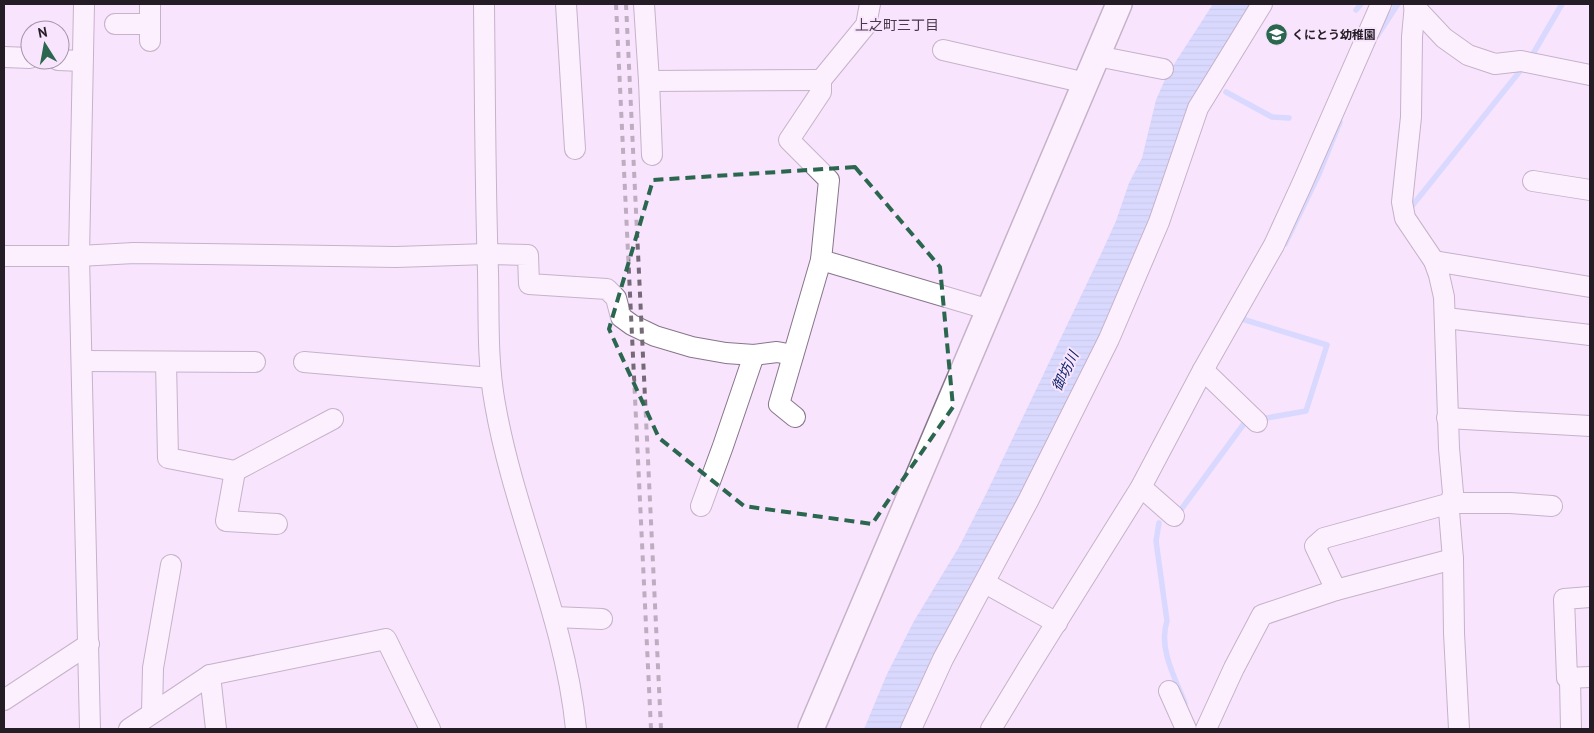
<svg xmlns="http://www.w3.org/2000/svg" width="1594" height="733" font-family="'PT Sans','Noto Sans JP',sans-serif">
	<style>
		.water { fill: url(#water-rules) }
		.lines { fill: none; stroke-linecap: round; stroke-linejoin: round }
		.stream { stroke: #b1cbfe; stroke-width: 5.5 }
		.minor-casing { stroke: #87758b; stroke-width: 22 }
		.tertiary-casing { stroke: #87758b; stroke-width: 28 }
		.minor { stroke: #fff; stroke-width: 20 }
		.tertiary { stroke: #fff; stroke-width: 25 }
		.rail { stroke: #766a79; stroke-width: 4; stroke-dasharray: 6 6; stroke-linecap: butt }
		.marked { fill: none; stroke: #2b664f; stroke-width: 4; stroke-dasharray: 10 6; stroke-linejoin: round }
		.labels { text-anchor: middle; stroke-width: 4; stroke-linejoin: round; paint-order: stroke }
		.poi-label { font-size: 12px; font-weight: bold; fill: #241d26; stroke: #f9e4fd; text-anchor: start }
		.neighbourhood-label { font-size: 14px; fill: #4a394d; stroke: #f9e4fd }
		.water-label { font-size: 14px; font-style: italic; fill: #082268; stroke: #f9e4fd }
	</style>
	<defs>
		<pattern id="water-rules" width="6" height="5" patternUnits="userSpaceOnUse" patternTransform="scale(1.25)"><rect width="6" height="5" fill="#b1cbfe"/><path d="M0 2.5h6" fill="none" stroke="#98aeda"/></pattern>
	</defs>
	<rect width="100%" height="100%" fill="#f9e4fd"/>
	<!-- water -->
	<path class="water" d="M 1213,4 L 1254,4 L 1139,261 L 904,729 L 864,729 L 887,674 L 914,621 L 959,547 L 986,494 L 1101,254 L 1116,221 L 1129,183 L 1142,158 L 1156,100 L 1167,75 Z"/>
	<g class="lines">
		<!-- stream -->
		<g class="stream">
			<path d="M 1356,10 L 1361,4"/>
			<path d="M 1377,36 L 1398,4 L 1394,5"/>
			<path d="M 1530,59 L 1562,4"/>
			<path d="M 1226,92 L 1272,117 L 1289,118"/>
			<path d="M 1408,211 L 1524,66"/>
			<path d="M 1285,244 L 1319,174 L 1340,122"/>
			<path d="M 1244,315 L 1242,319 L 1327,345 L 1306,411 L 1261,419"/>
			<path d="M 1180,511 L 1243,425"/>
			<path d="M 1159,523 L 1156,541 L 1167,621 C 1158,648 1175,678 1185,703"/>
		</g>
		<defs>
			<g id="minor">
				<path d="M 84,4 L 79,256 L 90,729"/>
				<path d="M 150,4 L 150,41"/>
				<path d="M 484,4 C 485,93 485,183 488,272 C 489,316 487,361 495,404 C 514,514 565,617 576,729"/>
				<path d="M 566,4 L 575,149"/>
				<path d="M 644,4 L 649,81 L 821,80"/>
				<path d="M 870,4 L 866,25 L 821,80 L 821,92 L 789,140 L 829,180 L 821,260 L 990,310"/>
				<path d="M 1415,4 L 1412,37 L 1411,117 L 1402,202 L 1405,218 L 1434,261 L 1439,275 L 1444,297 L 1449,448 L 1453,493 L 1449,511 L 1453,559 L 1454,633 L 1459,729"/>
				<path d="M 1414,6 L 1444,38 L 1468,55 L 1495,64 L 1521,61 L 1590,75"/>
				<path d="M 115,24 L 150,24"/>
				<path d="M 943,50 L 1086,83"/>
				<path d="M 1097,56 L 1163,69"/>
				<path d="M 4,57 L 30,58"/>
				<path d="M 58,60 L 82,61"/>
				<path d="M 649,81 L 652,155"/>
				<path d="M 1533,181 L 1590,190"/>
				<path d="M 4,256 L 79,256 L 134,253 L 396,257 L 487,254 L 528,255 L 529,284 L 607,289 L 616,298 L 621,317 L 632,325 L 655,336 L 692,347 L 726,353 L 754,355 L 777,352 L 793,355"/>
				<path d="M 1434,261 L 1590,287"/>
				<path d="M 1446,318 L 1590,335"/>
				<path d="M 82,361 L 255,362"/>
				<path d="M 166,362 L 168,458 L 235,471 L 333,419"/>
				<path d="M 304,362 L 491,378"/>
				<path d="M 1203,370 L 1257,422"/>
				<path d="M 795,417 L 779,404 L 821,260"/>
				<path d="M 1447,418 L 1590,426"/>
				<path d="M 235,471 L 226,521 L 277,524"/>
				<path d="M 1141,487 L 1174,516"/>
				<path d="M 701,506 L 723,446 L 754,355"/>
				<path d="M 985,583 L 1057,623"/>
				<path d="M 1336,590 L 1315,546 L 1324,538 L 1451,503 L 1510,503 L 1552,506"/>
				<path d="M 1590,597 L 1564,599 L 1567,678 L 1590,677"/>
				<path d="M 554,617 L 602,619"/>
				<path d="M 210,675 L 216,729"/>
				<path d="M 1570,679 L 1571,729"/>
				<path d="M 1169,691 L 1186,729"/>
				<path d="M 4,700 L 89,644"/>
				<path d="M 152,713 L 153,668 L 171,565"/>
				<path d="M 129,729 L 210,675 L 386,639 L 430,729"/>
				<path d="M 911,729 L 943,659 L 1028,501 L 1109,339 L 1159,222 L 1198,108 L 1262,4"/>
				<path d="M 991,729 L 1028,668 L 1141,487 L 1203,370 L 1274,245 L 1302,184 L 1381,4"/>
				<path d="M 1206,729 L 1234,668 L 1262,615 L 1336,590 L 1453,559"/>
			</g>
			<path id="tertiary" d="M 811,729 L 1119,4"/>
		</defs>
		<!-- minor casing -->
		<use href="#minor" class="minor-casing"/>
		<!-- tertiary casing -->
		<use href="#tertiary" class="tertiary-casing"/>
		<!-- minor -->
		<use href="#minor" class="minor"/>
		<!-- tertiary -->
		<use href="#tertiary" class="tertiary"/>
		<!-- rail -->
		<g class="rail">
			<path d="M 616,4 L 651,729"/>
			<path d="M 626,4 L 661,729"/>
		</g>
	</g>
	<!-- marked area -->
	<path d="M0 0H1594V733H0ZM 855,167 L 940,267 L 953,407 L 872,524 L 744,506 L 659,438 L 609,329 L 653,180 Z" fill="#f9e4fd" fill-opacity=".55" fill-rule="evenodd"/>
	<path class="marked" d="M 855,167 L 940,267 L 953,407 L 872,524 L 744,506 L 659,438 L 609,329 L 653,180 Z"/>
	<!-- icons -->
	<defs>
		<symbol id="school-disc" viewBox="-11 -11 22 22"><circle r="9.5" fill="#2b664f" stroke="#f9e4fd"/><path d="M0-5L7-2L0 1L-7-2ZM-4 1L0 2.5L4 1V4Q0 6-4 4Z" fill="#fff"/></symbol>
	</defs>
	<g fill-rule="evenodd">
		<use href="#school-disc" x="1264" y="22" width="25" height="25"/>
	</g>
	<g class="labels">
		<!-- poi labels -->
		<g class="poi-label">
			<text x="1292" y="39">くにとう幼稚園</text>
		</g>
		<!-- neighbourhood labels -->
		<g class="neighbourhood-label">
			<text x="897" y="30">上之町三丁目</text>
		</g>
		<!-- water labels -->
		<g class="water-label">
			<text transform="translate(1065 371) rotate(-64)" y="5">御坊川</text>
		</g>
	</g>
	<!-- border -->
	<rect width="1594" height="733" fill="none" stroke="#241d26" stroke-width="10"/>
	<!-- north arrow -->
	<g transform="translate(45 45) rotate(349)"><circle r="24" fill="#f9e4fd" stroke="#a494a7"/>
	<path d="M0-4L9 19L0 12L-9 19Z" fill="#2b664f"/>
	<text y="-8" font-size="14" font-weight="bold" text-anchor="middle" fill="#241d26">N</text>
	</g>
</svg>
